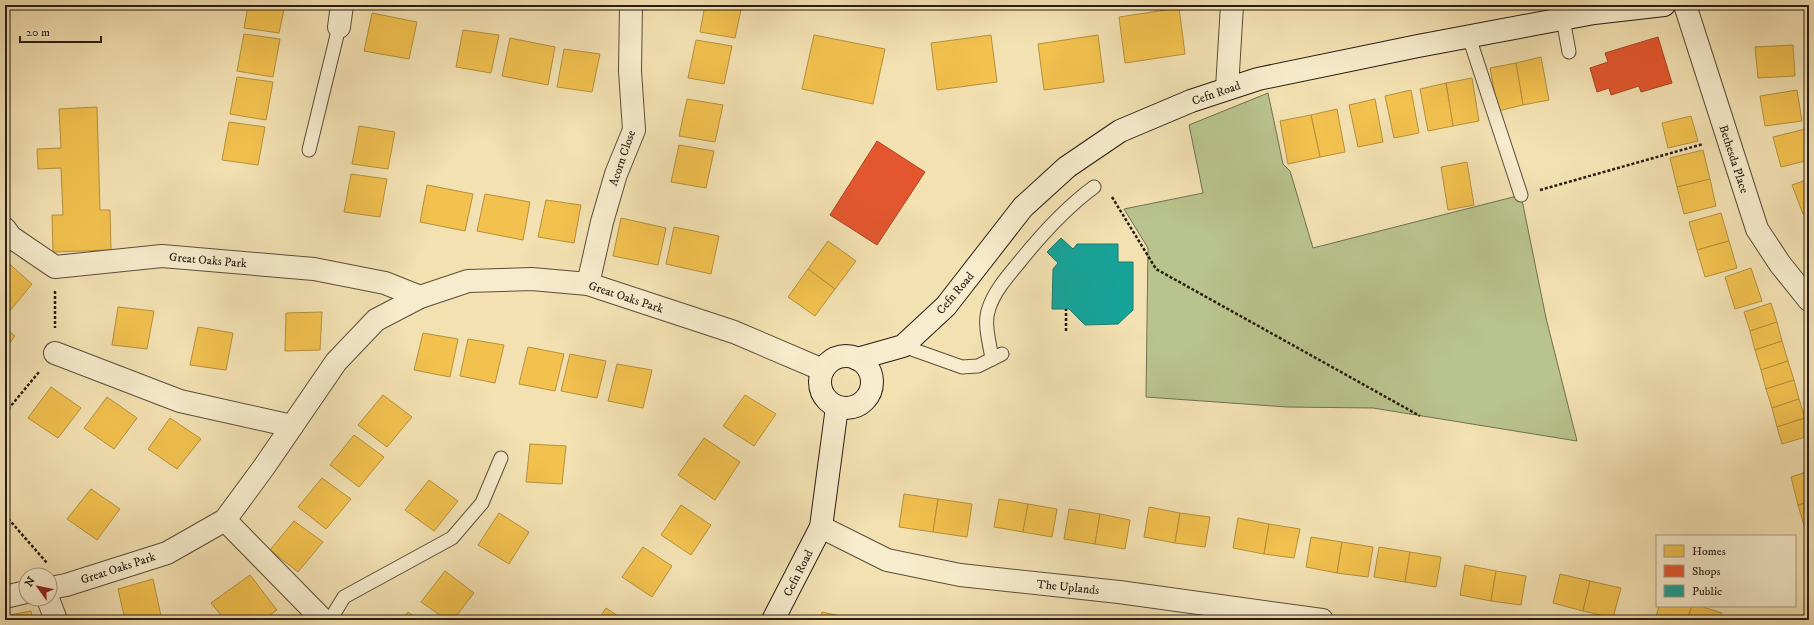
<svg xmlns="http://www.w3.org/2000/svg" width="1814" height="625" font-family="'IM FELL DW Pica',serif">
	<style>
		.green { fill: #b9c38d; stroke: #717050 }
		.homes { fill: #f2c14e; stroke: #b6903c }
		.shops { fill: #e4572e; stroke: #ac4526 }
		.public { fill: #17a398; stroke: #1c7a70 }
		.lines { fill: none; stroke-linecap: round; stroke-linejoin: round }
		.service-casing { stroke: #5c4d3b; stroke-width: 15 }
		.minor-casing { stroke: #5c4d3b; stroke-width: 24 }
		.secondary-casing { stroke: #291c13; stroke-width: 24 }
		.path { stroke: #291c13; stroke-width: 2.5; stroke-dasharray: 3 2; stroke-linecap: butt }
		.service { stroke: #f7eccd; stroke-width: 13 }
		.minor { stroke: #f7eccd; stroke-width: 22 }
		.secondary { stroke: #f7eccd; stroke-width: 22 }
		.labels { text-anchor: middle; stroke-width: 4; stroke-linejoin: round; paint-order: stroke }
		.street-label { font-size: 12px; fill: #291c13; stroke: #f7eccd }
	</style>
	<rect width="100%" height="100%" fill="#f3e1b2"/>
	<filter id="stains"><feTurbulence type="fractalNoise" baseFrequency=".005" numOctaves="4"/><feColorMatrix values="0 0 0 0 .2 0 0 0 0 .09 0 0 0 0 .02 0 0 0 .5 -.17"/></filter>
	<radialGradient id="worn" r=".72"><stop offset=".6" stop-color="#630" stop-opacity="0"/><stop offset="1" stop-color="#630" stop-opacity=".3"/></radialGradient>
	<!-- green -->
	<path class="green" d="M 1268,93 L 1283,164 L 1290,171 L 1313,248 L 1521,195 L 1546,318 L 1577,441 L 1373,408 L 1287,407 L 1146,397 L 1148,248 L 1124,209 L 1203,193 L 1189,125 Z"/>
	<!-- homes -->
	<g class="homes">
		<path d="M 248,5 L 285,5 L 279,33 L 244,28 Z"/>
		<path d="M 705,5 L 742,5 L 735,38 L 700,32 Z"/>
		<path d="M 1179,8 L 1185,54 L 1125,63 L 1119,17 Z"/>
		<path d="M 372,13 L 417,22 L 409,59 L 364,51 Z"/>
		<path d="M 463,30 L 499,35 L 491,73 L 456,67 Z"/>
		<path d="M 244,34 L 280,39 L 273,77 L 237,71 Z"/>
		<path d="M 814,35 L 885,49 L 873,104 L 802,89 Z"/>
		<path d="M 991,35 L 997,82 L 937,90 L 931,43 Z"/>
		<path d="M 1098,35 L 1104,82 L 1044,90 L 1038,44 Z"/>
		<path d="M 510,38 L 555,47 L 548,85 L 502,76 Z"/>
		<path d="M 696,40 L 732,46 L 724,84 L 688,78 Z"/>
		<path d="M 1793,45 L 1795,76 L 1758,78 L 1755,47 Z"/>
		<path d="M 564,49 L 600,54 L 592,92 L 557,87 Z"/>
		<path d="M 1541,57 L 1549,100 L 1523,105 L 1516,63 Z"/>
		<path d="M 1516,63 L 1523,105 L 1498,111 L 1490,68 Z"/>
		<path d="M 237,77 L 273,82 L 266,120 L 230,114 Z"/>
		<path d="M 1472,78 L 1479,121 L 1453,126 L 1446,83 Z"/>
		<path d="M 1446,83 L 1453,126 L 1428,131 L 1420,89 Z"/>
		<path d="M 1411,90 L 1419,133 L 1394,138 L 1385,96 Z"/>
		<path d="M 1797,90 L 1802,121 L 1765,126 L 1760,96 Z"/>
		<path d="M 687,99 L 723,105 L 715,142 L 679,136 Z"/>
		<path d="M 1375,99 L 1383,142 L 1358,147 L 1349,105 Z"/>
		<path d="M 97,107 L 100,210 L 110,210 L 111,250 L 53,252 L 52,215 L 63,215 L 61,168 L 38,169 L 37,149 L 61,148 L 59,109 Z"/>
		<path d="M 1337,109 L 1345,152 L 1320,157 L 1311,115 Z"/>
		<path d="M 1311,115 L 1320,157 L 1288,164 L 1280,121 Z"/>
		<path d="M 1691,116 L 1698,141 L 1668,148 L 1662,123 Z"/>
		<path d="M 229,122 L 265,127 L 258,165 L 222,160 Z"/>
		<path d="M 359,126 L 395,132 L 388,169 L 352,164 Z"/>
		<path d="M 1809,128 L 1809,160 L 1781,167 L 1773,137 Z"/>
		<path d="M 679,145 L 714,151 L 706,188 L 671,182 Z"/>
		<path d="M 1703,150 L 1710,179 L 1677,187 L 1670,158 Z"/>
		<path d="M 1467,162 L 1474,205 L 1448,210 L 1441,167 Z"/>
		<path d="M 351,174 L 387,179 L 380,217 L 344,212 Z"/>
		<path d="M 1710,179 L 1716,206 L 1684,214 L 1677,187 Z"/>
		<path d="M 1809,179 L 1809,212 L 1803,214 L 1792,185 Z"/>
		<path d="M 427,185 L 473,194 L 465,231 L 420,222 Z"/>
		<path d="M 485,194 L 530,202 L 523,240 L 477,231 Z"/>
		<path d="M 546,200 L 581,205 L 574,243 L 538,237 Z"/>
		<path d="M 1721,213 L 1729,241 L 1697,250 L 1689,222 Z"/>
		<path d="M 621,218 L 666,228 L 658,265 L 613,256 Z"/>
		<path d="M 674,227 L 719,236 L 711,274 L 666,264 Z"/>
		<path d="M 828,241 L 856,261 L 835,289 L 808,269 Z"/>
		<path d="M 1729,241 L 1737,268 L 1705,277 L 1697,250 Z"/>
		<path d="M 5,260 L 32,284 L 9,312 L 5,308 Z"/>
		<path d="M 1751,268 L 1762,301 L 1735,309 L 1725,277 Z"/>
		<path d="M 808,269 L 835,289 L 815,316 L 788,297 Z"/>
		<path d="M 1771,303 L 1777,322 L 1750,331 L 1744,312 Z"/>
		<path d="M 118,307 L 154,311 L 147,349 L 112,345 Z"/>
		<path d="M 322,312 L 320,350 L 285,351 L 286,313 Z"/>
		<path d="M 1777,322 L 1782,341 L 1755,350 L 1750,331 Z"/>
		<path d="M 198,327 L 233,333 L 226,370 L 190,365 Z"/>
		<path d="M 5,328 L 15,336 L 5,349 Z"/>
		<path d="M 423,333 L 458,339 L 450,377 L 414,370 Z"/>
		<path d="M 468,339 L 504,345 L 495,383 L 460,376 Z"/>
		<path d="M 1782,341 L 1788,361 L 1761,370 L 1755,350 Z"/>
		<path d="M 528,347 L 564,354 L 555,391 L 519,384 Z"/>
		<path d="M 570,354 L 606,361 L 597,398 L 561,391 Z"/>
		<path d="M 1788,361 L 1794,380 L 1766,389 L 1761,370 Z"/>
		<path d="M 617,364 L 652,370 L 643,408 L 608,401 Z"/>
		<path d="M 1794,380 L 1799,399 L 1772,408 L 1766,389 Z"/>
		<path d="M 51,387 L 81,408 L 58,438 L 28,418 Z"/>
		<path d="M 383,395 L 412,417 L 387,447 L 358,425 Z"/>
		<path d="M 745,395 L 776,414 L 754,446 L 723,426 Z"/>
		<path d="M 107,397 L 137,418 L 114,449 L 84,428 Z"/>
		<path d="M 1799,399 L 1805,418 L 1777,427 L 1772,408 Z"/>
		<path d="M 170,418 L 201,439 L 177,469 L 148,449 Z"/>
		<path d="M 1805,418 L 1809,436 L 1782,444 L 1777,427 Z"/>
		<path d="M 354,435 L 384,457 L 359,487 L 330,465 Z"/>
		<path d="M 704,438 L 740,462 L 715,500 L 678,475 Z"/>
		<path d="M 530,444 L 566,446 L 562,484 L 526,482 Z"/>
		<path d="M 1809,471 L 1809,502 L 1798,505 L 1791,477 Z"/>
		<path d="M 322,478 L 351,499 L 326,529 L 298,507 Z"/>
		<path d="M 429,480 L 458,501 L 434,531 L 405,510 Z"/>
		<path d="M 91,489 L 120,509 L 97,540 L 67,519 Z"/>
		<path d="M 904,494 L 938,499 L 933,532 L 899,527 Z"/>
		<path d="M 938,499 L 972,504 L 967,537 L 933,532 Z"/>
		<path d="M 999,499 L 1028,504 L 1023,532 L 994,527 Z"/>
		<path d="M 1809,502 L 1809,531 L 1806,532 L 1798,505 Z"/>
		<path d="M 1028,504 L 1057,509 L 1052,537 L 1023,532 Z"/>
		<path d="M 681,505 L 711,525 L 691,555 L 661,535 Z"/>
		<path d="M 1149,507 L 1180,513 L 1175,543 L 1144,537 Z"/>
		<path d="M 1069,509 L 1100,514 L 1095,544 L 1064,539 Z"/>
		<path d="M 499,513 L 529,532 L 509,564 L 478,545 Z"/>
		<path d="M 1180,513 L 1210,517 L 1205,547 L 1175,543 Z"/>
		<path d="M 1100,514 L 1130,520 L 1125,549 L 1095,544 Z"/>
		<path d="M 1238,518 L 1269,524 L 1264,554 L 1233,548 Z"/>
		<path d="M 294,521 L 323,542 L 298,572 L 270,550 Z"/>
		<path d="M 1269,524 L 1300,529 L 1294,558 L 1264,554 Z"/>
		<path d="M 1311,537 L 1342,542 L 1337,573 L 1306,567 Z"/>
		<path d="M 1342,542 L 1373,547 L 1368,577 L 1337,573 Z"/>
		<path d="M 643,547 L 672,566 L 652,597 L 622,577 Z"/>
		<path d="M 1379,547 L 1410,552 L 1405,582 L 1374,577 Z"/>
		<path d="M 1410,552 L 1441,557 L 1436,587 L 1405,582 Z"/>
		<path d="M 1465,565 L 1496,571 L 1491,601 L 1460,595 Z"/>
		<path d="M 445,571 L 474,593 L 453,620 L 447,620 L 421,602 Z"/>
		<path d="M 1496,571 L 1526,576 L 1521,605 L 1491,601 Z"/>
		<path d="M 1560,574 L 1590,581 L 1583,611 L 1553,603 Z"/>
		<path d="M 250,575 L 277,610 L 263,620 L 225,620 L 211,603 Z"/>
		<path d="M 153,579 L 161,616 L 147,620 L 125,620 L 118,589 Z"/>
		<path d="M 1590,581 L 1621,588 L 1613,618 L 1583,611 Z"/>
		<path d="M 1659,606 L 1692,606 L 1687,620 L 1655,620 Z"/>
		<path d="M 1692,606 L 1700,606 L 1722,613 L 1720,620 L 1687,620 Z"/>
		<path d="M 606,608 L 624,620 L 598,620 Z"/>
		<path d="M 31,611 L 33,620 L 5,620 L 5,616 Z"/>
		<path d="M 408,612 L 420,620 L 402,620 Z"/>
		<path d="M 822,612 L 850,618 L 850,620 L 820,620 Z"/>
	</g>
	<!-- shops -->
	<g class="shops">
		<path d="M 1658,37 L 1672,83 L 1641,92 L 1639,86 L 1611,95 L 1609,88 L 1597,92 L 1590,68 L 1608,62 L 1605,53 Z"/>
		<path d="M 877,141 L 925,172 L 877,245 L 830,215 Z"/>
	</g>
	<!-- public -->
	<path class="public" d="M 1061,238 L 1073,249 L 1077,244 L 1118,244 L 1118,262 L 1133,262 L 1133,310 L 1118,324 L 1085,325 L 1069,309 L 1052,309 L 1053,269 L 1058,263 L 1047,252 Z"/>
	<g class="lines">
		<defs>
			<g id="service">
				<path d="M 1563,19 L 1569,52"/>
				<path d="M 1469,37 L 1521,195"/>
				<path d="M 309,150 L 339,27"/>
				<path d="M 903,346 L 962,367 L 978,366 L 1002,354"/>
				<path d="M 992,359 C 990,344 983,323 989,308 C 994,292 1007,277 1017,265 C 1040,236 1064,209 1094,187"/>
				<path d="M 330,620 L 344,597 L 452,538 L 482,503 L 501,458"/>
			</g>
			<g id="minor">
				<path d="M 1685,5 L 1757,229 L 1780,264 L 1809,300"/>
				<path d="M 339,27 L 342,5"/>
				<path d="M 1227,88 L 1232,5"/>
				<path d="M 5,229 L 11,237 L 55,267 L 162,256 L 314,269 L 385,283 L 420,297"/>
				<path d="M 588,284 L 602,222 L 616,174 L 634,130 L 630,71 L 631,5"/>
				<path d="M 55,353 L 180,401 L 292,426"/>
				<path d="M 225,520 L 323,620"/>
				<path d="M 821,527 L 887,560 L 960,575 L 1119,592 L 1322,620"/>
				<path d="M 50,588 L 66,585 L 167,553 L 225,520 L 264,467 L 336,362 L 376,320 L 420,297 L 468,281 L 532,279 L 588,284 L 734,332 L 823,370"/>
				<path d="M 5,597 L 26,592"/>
				<path d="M 48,599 L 56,620"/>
			</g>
			<g id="secondary">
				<circle cx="846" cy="382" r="26"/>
				<path d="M 857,359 L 903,346 L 946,306 L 1023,207 L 1067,167 L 1120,131 L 1191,101 L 1258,79 L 1418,46 L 1594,13 L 1664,5"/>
				<path d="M 773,620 L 821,527 L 837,407"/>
			</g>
		</defs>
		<!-- service casing -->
		<use href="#service" class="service-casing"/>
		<!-- minor casing -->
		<use href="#minor" class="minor-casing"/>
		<!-- secondary casing -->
		<use href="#secondary" class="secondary-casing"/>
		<!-- path -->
		<g class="path">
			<path d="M 1540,190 L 1703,144"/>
			<path d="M 1112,197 L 1156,269 L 1420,416"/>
			<path d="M 55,291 L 55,328"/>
			<path d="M 1066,331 L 1066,309"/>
			<path d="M 5,413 L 39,372"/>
			<path d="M 5,515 L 47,563"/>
		</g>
		<!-- service -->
		<use href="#service" class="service"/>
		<!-- minor -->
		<use href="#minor" class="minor"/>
		<!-- secondary -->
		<use href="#secondary" class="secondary"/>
	</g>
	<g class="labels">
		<!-- street labels -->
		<g class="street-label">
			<text transform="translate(1216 93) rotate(-19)" y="4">Cefn Road</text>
			<text transform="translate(622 158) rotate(-71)" y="4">Acorn Close</text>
			<text transform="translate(1734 159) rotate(72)" y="4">Bethesda Place</text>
			<text transform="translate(208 260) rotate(5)" y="4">Great Oaks Park</text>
			<text transform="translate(955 293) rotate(-50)" y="4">Cefn Road</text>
			<text transform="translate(626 297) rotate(18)" y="4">Great Oaks Park</text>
			<text transform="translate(118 568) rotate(-18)" y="4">Great Oaks Park</text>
			<text transform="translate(798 573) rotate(-63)" y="4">Cefn Road</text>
			<text transform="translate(1068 587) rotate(6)" y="4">The Uplands</text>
		</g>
	</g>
	<!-- margin -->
	<rect width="1814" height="625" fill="none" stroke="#f3e1b2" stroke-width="20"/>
	<rect x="6" y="6" width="1802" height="613" fill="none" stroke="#291c13" stroke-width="2"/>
	<rect x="10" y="10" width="1794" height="605" fill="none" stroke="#291c13"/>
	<!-- legend -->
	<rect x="1656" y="535" width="140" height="72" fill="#f7eccd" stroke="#a59983"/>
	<rect x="1664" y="545" width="20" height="12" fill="#f2c14e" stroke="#a59983"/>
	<text x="1692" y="555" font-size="12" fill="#291c13">Homes</text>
	<rect x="1664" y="565" width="20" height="12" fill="#e4572e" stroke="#a59983"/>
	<text x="1692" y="575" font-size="12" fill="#291c13">Shops</text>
	<rect x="1664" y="585" width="20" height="12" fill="#17a398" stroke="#a59983"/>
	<text x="1692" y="595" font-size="12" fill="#291c13">Public</text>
	<!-- north arrow -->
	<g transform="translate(38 587) rotate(303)"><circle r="19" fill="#f7eccd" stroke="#a59983"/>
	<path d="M0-3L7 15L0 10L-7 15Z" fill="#8f2418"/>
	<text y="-6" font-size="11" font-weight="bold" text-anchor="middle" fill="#291c13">N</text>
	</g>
	<!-- scale -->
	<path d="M20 36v6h81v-6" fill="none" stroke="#291c13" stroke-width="2"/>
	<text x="26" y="36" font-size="12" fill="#291c13" stroke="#f7eccd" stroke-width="3" paint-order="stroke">20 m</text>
	<rect width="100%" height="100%" filter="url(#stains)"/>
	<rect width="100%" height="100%" fill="url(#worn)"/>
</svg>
